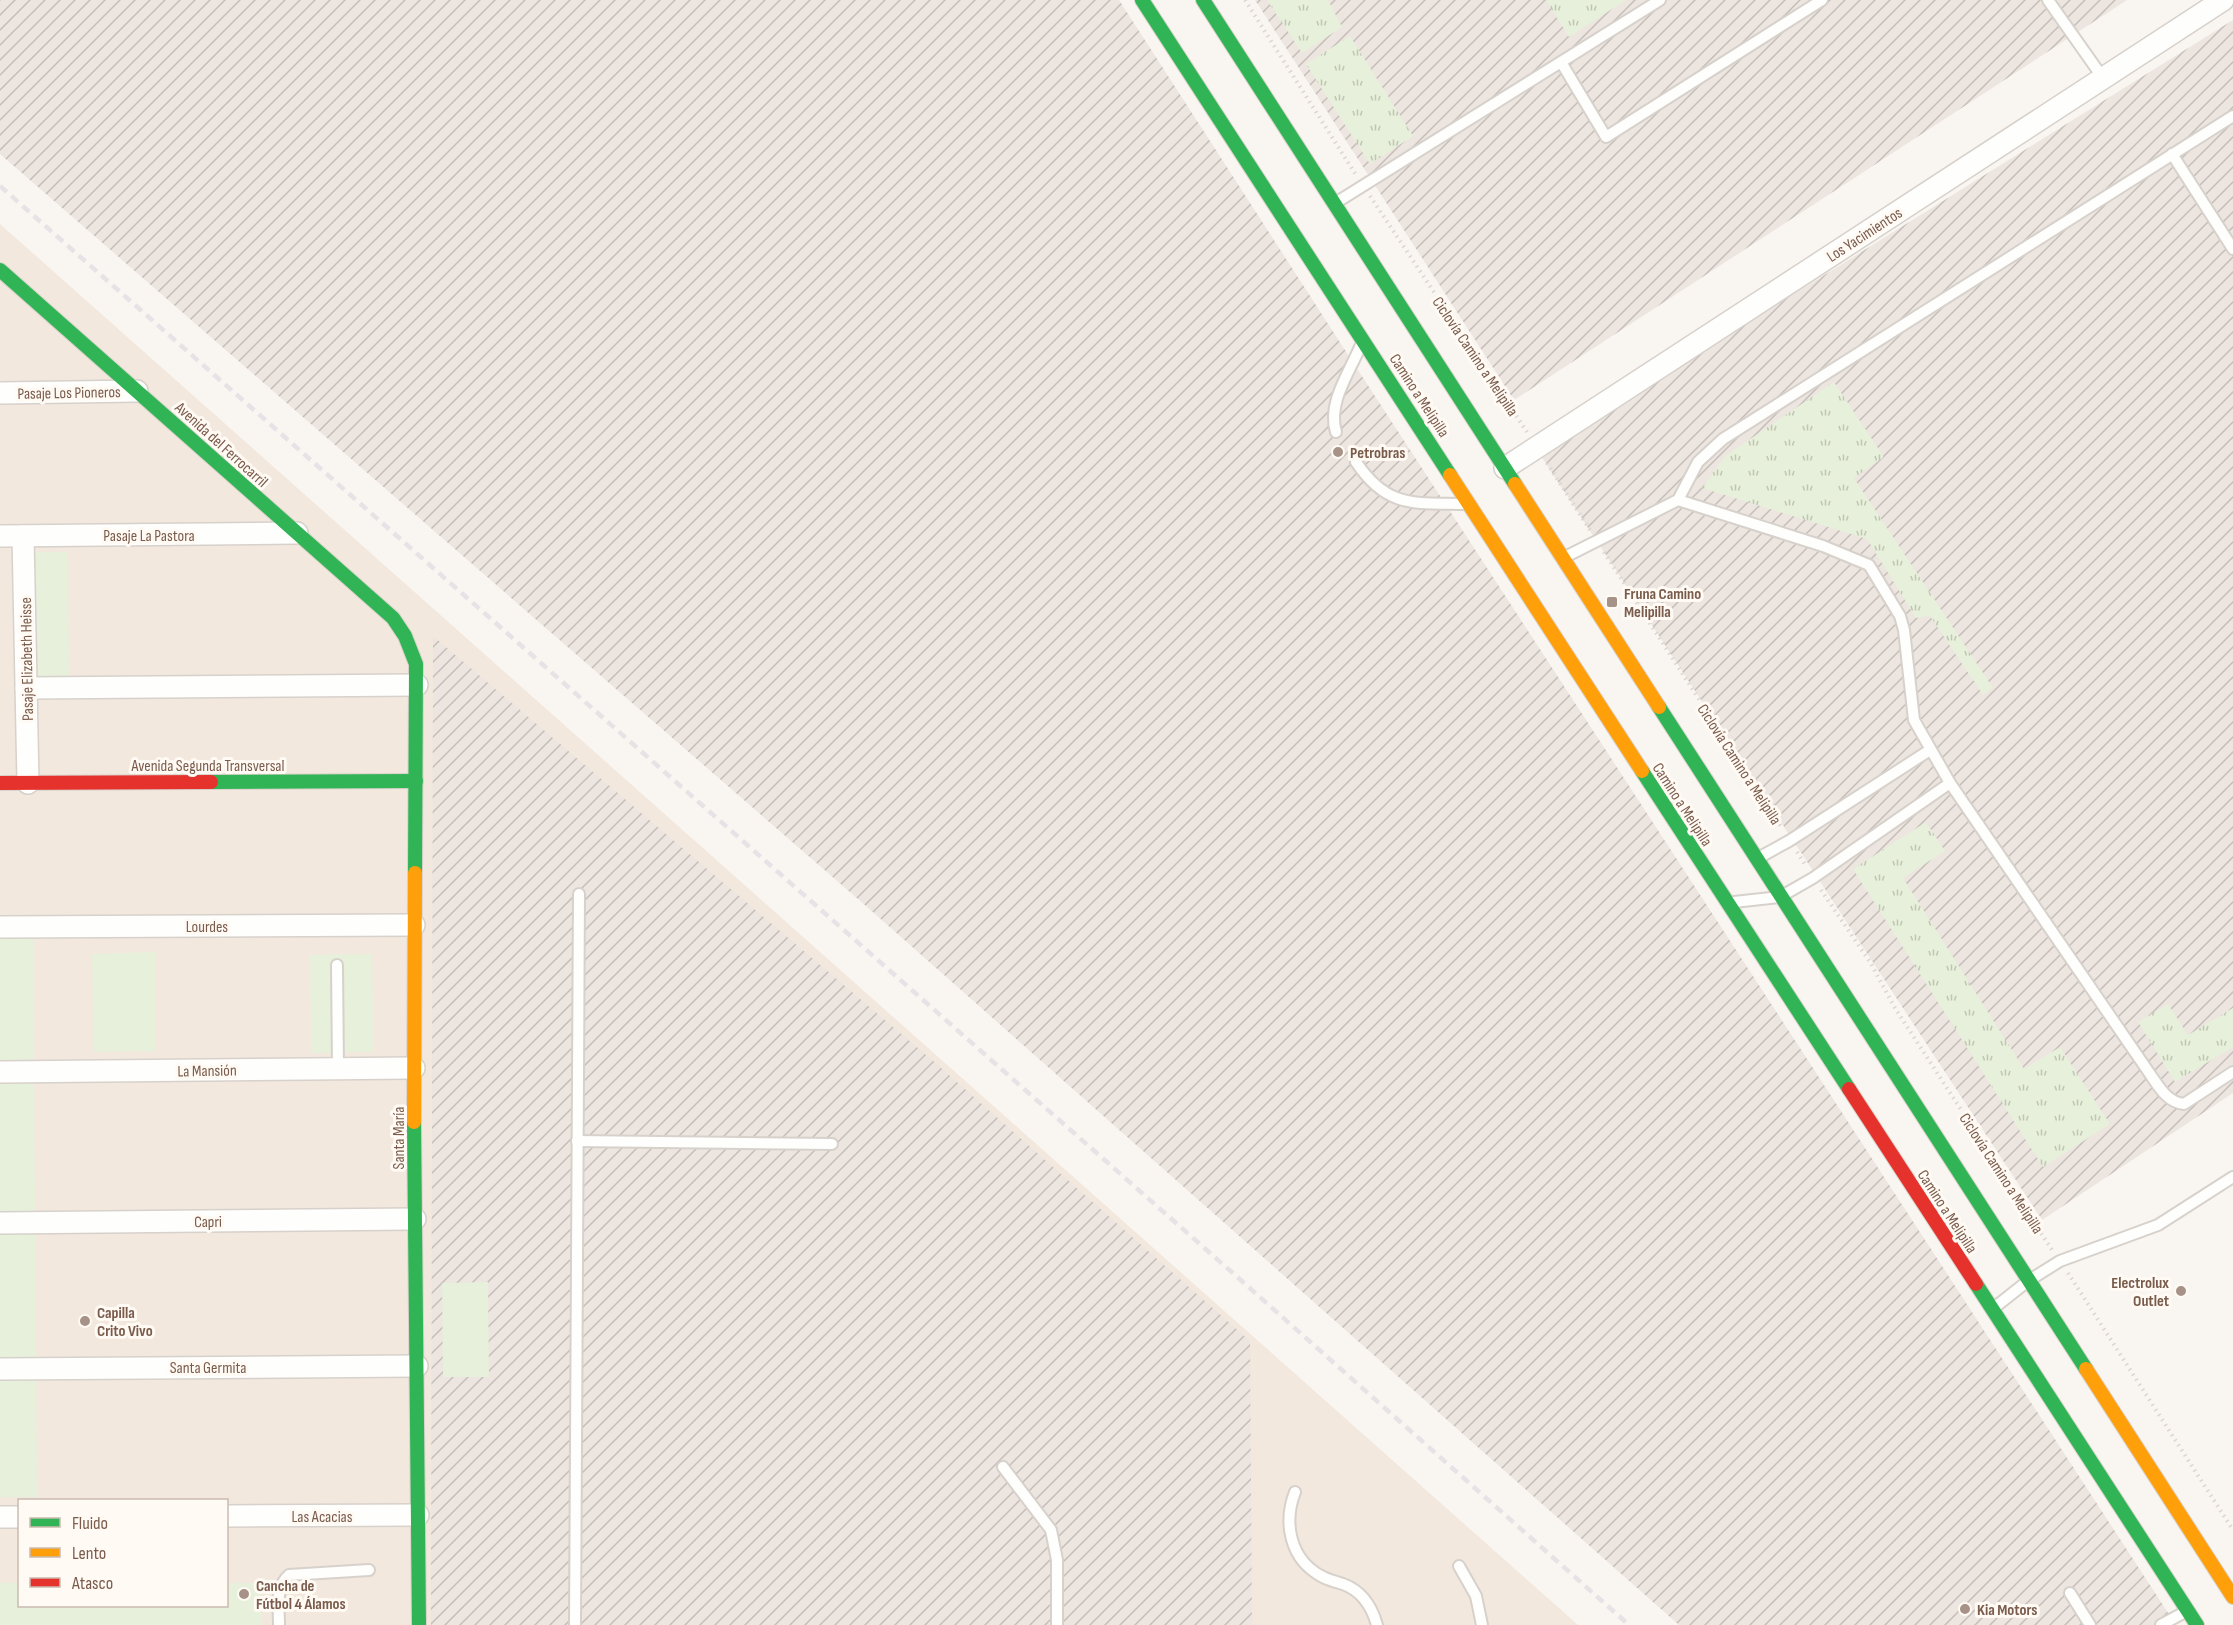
<svg xmlns="http://www.w3.org/2000/svg" width="2233" height="1625" font-family="'Sofia Sans Condensed',sans-serif">
	<style>
		.residential { fill: #f2e8de; fill-rule: evenodd }
		.industrial { fill: url(#industrial-furrows) }
		.grass { fill: url(#grass-tufts) }
		.green { fill: #e7f0db }
		.lines { fill: none; stroke-linecap: round; stroke-linejoin: round }
		.lane-casing { stroke: #d7d1cb; stroke-width: 14 }
		.street-casing { stroke: #d7d1cb; stroke-width: 24 }
		.fast-casing { stroke: #d9d2cb; stroke-width: 16 }
		.slow-casing { stroke: #d9d2cb; stroke-width: 16 }
		.jam-casing { stroke: #d9d2cb; stroke-width: 16 }
		.path { stroke: #dcd5d0; stroke-width: 4; stroke-dasharray: 1.5 4.5; stroke-linecap: butt }
		.lane { stroke: #fefefd; stroke-width: 10 }
		.street { stroke: #fefefd; stroke-width: 21 }
		.fast { stroke: #30b455; stroke-width: 14 }
		.slow { stroke: #ff9f0a; stroke-width: 14 }
		.jam { stroke: #e5322d; stroke-width: 14 }
		.rail { stroke: #e6e3e7; stroke-width: 4.5; stroke-dasharray: 9 6; stroke-linecap: butt }
		.poi-dot { fill: #a69286; stroke: #fffaf3; stroke-width: 2 }
		.labels { text-anchor: middle; stroke-width: 6; stroke-linejoin: round; paint-order: stroke }
		.street-label { font-size: 16px; fill: #7a5c4d; stroke: #fffaf3 }
		.poi-label { font-size: 16px; font-weight: bold; fill: #7a5c4d; stroke: #fffaf3; text-anchor: start }
	</style>
	<defs>
		<pattern id="industrial-furrows" width="10" height="10" patternUnits="userSpaceOnUse" patternTransform="scale(1.5)"><rect width="10" height="10" fill="#ede5e0"/><path d="M-1 1l2-2M0 10L10 0M9 11l2-2" fill="none" stroke="#c5bdb8"/></pattern>
		<pattern id="grass-tufts" width="24" height="20" patternUnits="userSpaceOnUse" patternTransform="scale(1.5)"><rect width="24" height="20" fill="#e7f0db"/><path d="M3 7l-1-3M5 7V3M7 7l1-3M15 17l-1-3M17 17v-4M19 17l1-3" fill="none" stroke="#c0c6b4"/></pattern>
	</defs>
	<rect width="100%" height="100%" fill="#f9f5f0"/>
	<!-- residential -->
	<path class="residential" d="M 0,224 L 1578,1625 L 0,1625 ZM 20,1500 L 226,1500 L 226,1606 L 20,1606 Z"/>
	<!-- industrial -->
	<g class="industrial">
		<path d="M 0,0 L 1119,0 L 1341,344 L 2176,1625 L 1679,1625 L 866,906 L 0,154 Z"/>
		<path d="M 1255,0 L 2127,0 L 1514,400 Z"/>
		<path d="M 2233,20 L 2233,1093 L 2042,1220 L 1539,453 Z"/>
		<path d="M 433,636 L 932,1060 L 1250,1341 L 1252,1625 L 431,1625 Z"/>
	</g>
	<!-- grass -->
	<g class="grass">
		<path d="M 1267,0 L 1328,0 L 1342,27 L 1302,53 Z"/>
		<path d="M 1546,0 L 1626,0 L 1569,37 Z"/>
		<path d="M 1350,36 L 1413,136 L 1370,164 L 1306,64 Z"/>
		<path d="M 1834,382 L 1884,457 L 1854,478 L 1993,688 L 1983,695 L 1930,616 L 1916,618 L 1867,539 L 1702,488 L 1725,456 Z"/>
		<path d="M 1926,822 L 1945,851 L 1903,878 L 2024,1069 L 2060,1047 L 2110,1124 L 2043,1167 L 1853,869 Z"/>
		<path d="M 2168,1004 L 2188,1035 L 2233,1008 L 2233,1047 L 2175,1082 L 2138,1022 Z"/>
	</g>
	<!-- green -->
	<g class="green">
		<path d="M 34,552 L 68,552 L 69,683 L 36,683 Z"/>
		<path d="M 0,936 L 33,936 L 37,1497 L 0,1497 Z"/>
		<path d="M 155,952 L 156,1051 L 94,1052 L 92,954 Z"/>
		<path d="M 372,954 L 374,1052 L 311,1053 L 310,955 Z"/>
		<path d="M 488,1282 L 489,1377 L 443,1377 L 442,1283 Z"/>
		<path d="M 0,1583 L 19,1583 L 20,1606 L 226,1606 L 227,1583 L 262,1583 L 262,1625 L 0,1625 Z"/>
	</g>
	<g class="lines">
		<defs>
			<g id="lane">
				<path d="M 2048,0 L 2103,78"/>
				<path d="M 1561,62 L 1606,137 L 1822,0"/>
				<path d="M 2172,154 L 2233,249"/>
				<path d="M 1337,202 L 1660,0"/>
				<path d="M 1336,432 C 1327,404 1349,373 1360,347"/>
				<path d="M 1356,462 C 1387,508 1413,503 1463,504"/>
				<path d="M 1678,500 L 1823,546 L 1869,565 L 1900,616 L 1904,630 L 1914,720 L 1950,783 L 2150,1074 C 2159,1087 2167,1102 2184,1104 L 2233,1072"/>
				<path d="M 1565,557 L 1678,500 L 1698,462 L 1723,439 L 2233,116"/>
				<path d="M 1760,857 L 1789,841 L 1930,750"/>
				<path d="M 1734,902 L 1780,897 L 1813,878 L 1950,783"/>
				<path d="M 337,965 L 338,1068"/>
				<path d="M 577,1141 L 832,1144"/>
				<path d="M 1995,1307 L 2028,1281 L 2060,1261 L 2158,1225 L 2233,1177"/>
				<path d="M 1003,1467 L 1051,1530 L 1057,1560 L 1057,1625"/>
				<path d="M 1295,1492 C 1283,1523 1290,1559 1321,1576 C 1328,1580 1336,1582 1343,1584 C 1362,1591 1372,1607 1377,1625"/>
				<path d="M 1459,1566 L 1476,1596 L 1482,1625"/>
				<path d="M 2070,1593 L 2090,1625"/>
				<path d="M 279,1625 C 279,1608 275,1587 289,1575 L 369,1570"/>
				<path d="M 575,1625 L 579,894"/>
				<path d="M 2161,1625 L 2185,1612"/>
			</g>
			<g id="street">
				<path d="M 0,393 L 137,391"/>
				<path d="M 1505,468 L 2223,0"/>
				<path d="M 0,536 L 297,533"/>
				<path d="M 23,536 L 28,783"/>
				<path d="M 26,688 L 417,685"/>
				<path d="M 0,927 L 414,925"/>
				<path d="M 0,1072 L 414,1068"/>
				<path d="M 0,1223 L 415,1219"/>
				<path d="M 0,1369 L 417,1366"/>
				<path d="M 226,1516 L 418,1515"/>
				<path d="M 0,1517 L 20,1517"/>
			</g>
			<g id="fast">
				<path d="M 1142,0 L 1450,475"/>
				<path d="M 1203,0 L 1515,484"/>
				<path d="M 0,270 L 393,618 L 405,636 L 416,664 L 415,873"/>
				<path d="M 1659,707 L 2086,1369"/>
				<path d="M 1642,771 L 1849,1089"/>
				<path d="M 211,782 L 416,781"/>
				<path d="M 414,1122 L 419,1625"/>
				<path d="M 1976,1284 L 2197,1625"/>
			</g>
			<g id="slow">
				<path d="M 1450,475 L 1642,771"/>
				<path d="M 1515,484 L 1659,707"/>
				<path d="M 414,1122 L 415,873"/>
				<path d="M 2086,1369 L 2233,1597"/>
			</g>
			<g id="jam">
				<path d="M 0,783 L 211,782"/>
				<path d="M 1849,1089 L 1976,1284"/>
			</g>
		</defs>
		<!-- lane casing -->
		<use href="#lane" class="lane-casing"/>
		<!-- street casing -->
		<use href="#street" class="street-casing"/>
		<!-- fast casing -->
		<use href="#fast" class="fast-casing"/>
		<!-- slow casing -->
		<use href="#slow" class="slow-casing"/>
		<!-- jam casing -->
		<use href="#jam" class="jam-casing"/>
		<!-- path -->
		<g class="path">
			<path d="M 1245,0 L 1356,175"/>
			<path d="M 1370,196 L 1527,432"/>
			<path d="M 1547,463 L 1590,530"/>
			<path d="M 1604,552 L 1782,828"/>
			<path d="M 1797,852 L 1806,866"/>
			<path d="M 1821,890 L 1870,962 L 1895,1008 L 2052,1250"/>
			<path d="M 2068,1273 L 2233,1530"/>
		</g>
		<!-- lane -->
		<use href="#lane" class="lane"/>
		<!-- street -->
		<use href="#street" class="street"/>
		<!-- fast -->
		<use href="#fast" class="fast"/>
		<!-- slow -->
		<use href="#slow" class="slow"/>
		<!-- jam -->
		<use href="#jam" class="jam"/>
		<!-- rail -->
		<path class="rail" d="M 0,186 L 1235,1275 L 1629,1625"/>
	</g>
	<!-- markers -->
	<g class="poi-dot">
		<circle cx="1338" cy="452" r="6"/>
		<rect x="1606" y="596" width="12" height="12" rx="3"/>
		<circle cx="2181" cy="1291" r="6"/>
		<circle cx="85" cy="1321" r="6"/>
		<circle cx="244" cy="1594" r="6"/>
		<circle cx="1965" cy="1609" r="6"/>
	</g>
	<g class="labels">
		<!-- street labels -->
		<g class="street-label">
			<text transform="translate(1864 234) rotate(-33)" y="6">Los Yacimientos</text>
			<text transform="translate(1476 356) rotate(56)" y="6">Ciclovía Camino a Melipilla</text>
			<text transform="translate(69 392) rotate(-1)" y="6">Pasaje Los Pioneros</text>
			<text transform="translate(1420 395) rotate(57)" y="6">Camino a Melipilla</text>
			<text transform="translate(222 444) rotate(42)" y="6">Avenida del Ferrocarril</text>
			<text x="149" y="541">Pasaje La Pastora</text>
			<text transform="translate(26 659) rotate(-91)" y="6">Pasaje Elizabeth Heisse</text>
			<text transform="translate(1740 764) rotate(57)" y="6">Ciclovía Camino a Melipilla</text>
			<text x="208" y="771">Avenida Segunda Transversal</text>
			<text transform="translate(1683 804) rotate(57)" y="6">Camino a Melipilla</text>
			<text x="207" y="932">Lourdes</text>
			<text transform="translate(207 1070) rotate(-1)" y="6">La Mansión</text>
			<text transform="translate(398 1138) rotate(-90)" y="6">Santa María</text>
			<text transform="translate(2002 1173) rotate(57)" y="6">Ciclovía Camino a Melipilla</text>
			<text transform="translate(1948 1211) rotate(57)" y="6">Camino a Melipilla</text>
			<text transform="translate(208 1221) rotate(-1)" y="6">Capri</text>
			<text x="208" y="1373">Santa Germita</text>
			<text x="322" y="1522">Las Acacias</text>
		</g>
		<!-- poi labels -->
		<g class="poi-label">
			<text x="1350" y="458">Petrobras</text>
			<text x="1624" y="599">Fruna Camino<tspan x="1624" dy="18">Melipilla</tspan></text>
			<text x="2169" y="1288" text-anchor="end">Electrolux<tspan x="2169" dy="18">Outlet</tspan></text>
			<text x="97" y="1318">Capilla<tspan x="97" dy="18">Crito Vivo</tspan></text>
			<text x="256" y="1591">Cancha de<tspan x="256" dy="18">Fútbol 4 Álamos</tspan></text>
			<text x="1977" y="1615">Kia Motors</text>
		</g>
	</g>
	<!-- legend -->
	<rect x="18" y="1499" width="210" height="108" fill="#fffaf3" stroke="#cabbb1" stroke-width="1.5"/>
	<rect x="30" y="1518" width="30" height="9" fill="#30b455" stroke="#cabbb1" stroke-width="1.5"/>
	<text x="72" y="1529" font-size="18" fill="#7a5c4d">Fluido</text>
	<rect x="30" y="1548" width="30" height="9" fill="#ff9f0a" stroke="#cabbb1" stroke-width="1.5"/>
	<text x="72" y="1559" font-size="18" fill="#7a5c4d">Lento</text>
	<rect x="30" y="1578" width="30" height="9" fill="#e5322d" stroke="#cabbb1" stroke-width="1.5"/>
	<text x="72" y="1589" font-size="18" fill="#7a5c4d">Atasco</text>
</svg>
